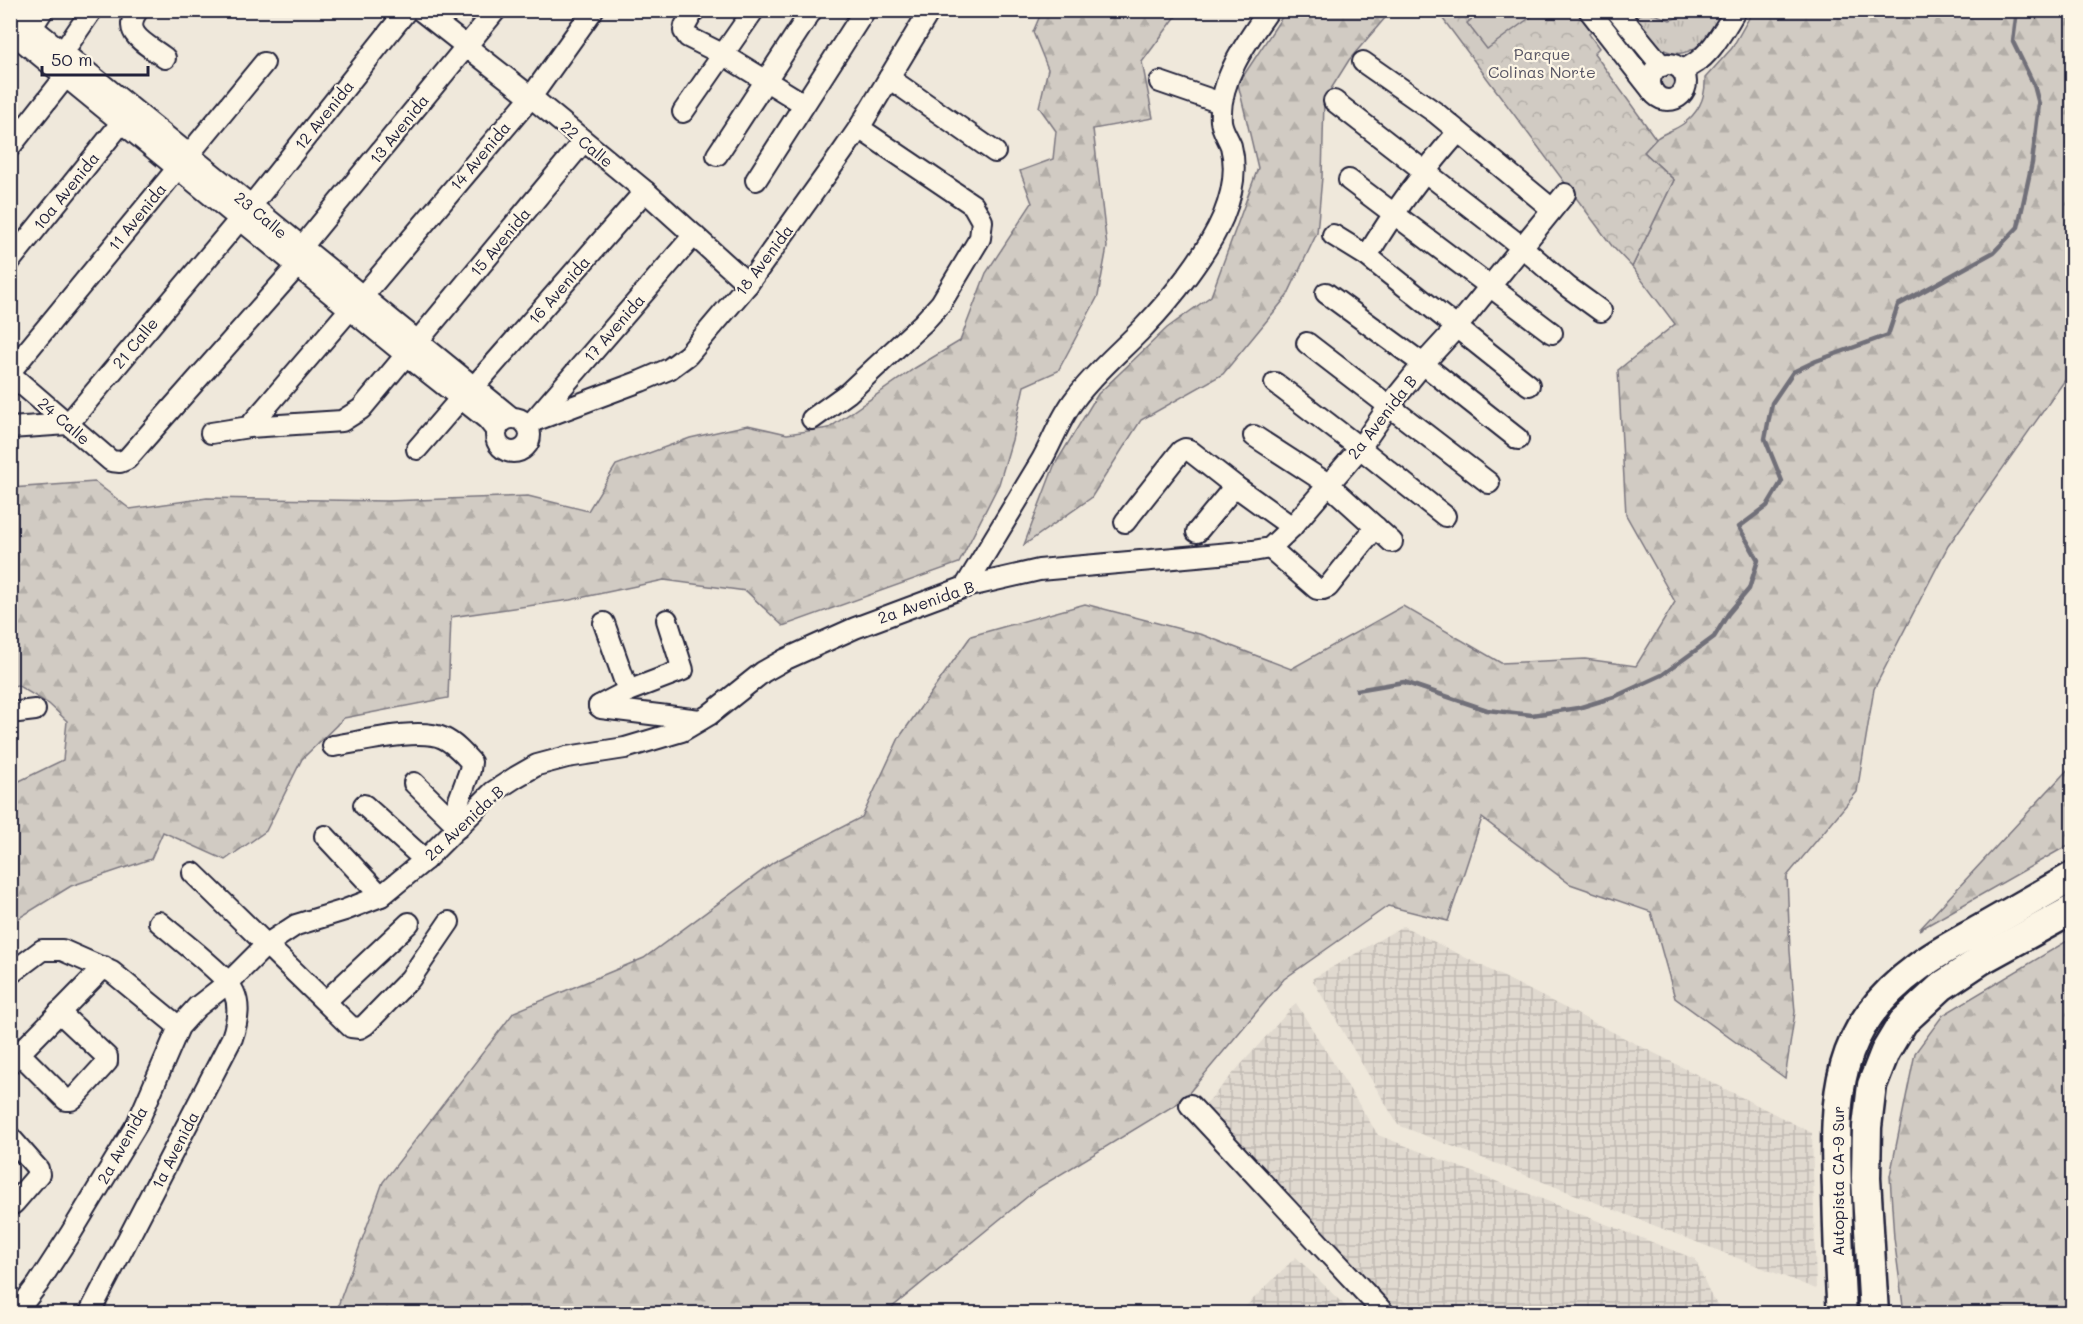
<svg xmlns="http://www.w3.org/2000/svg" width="2083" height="1324" font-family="Mali,sans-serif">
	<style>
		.industrial { fill: url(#industrial-grid) }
		.grass { fill: url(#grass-tufts); stroke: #7a767f; stroke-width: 1.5 }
		.forest { fill: url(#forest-firs); stroke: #7a767f; stroke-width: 1.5 }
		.park { fill: url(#park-crowns); stroke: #7a767f; stroke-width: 1.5 }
		.pitch { fill: #d1cbc3; stroke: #7a767f; stroke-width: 1.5 }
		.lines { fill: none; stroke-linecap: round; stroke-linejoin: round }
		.stream { stroke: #716f79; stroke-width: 4.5 }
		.minor-casing { stroke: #22223b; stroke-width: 24 }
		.highway-casing { stroke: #22223b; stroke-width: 33 }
		.minor { stroke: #fcf5e5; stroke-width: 20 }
		.highway { stroke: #fcf5e5; stroke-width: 28 }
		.labels { text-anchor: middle; stroke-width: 4.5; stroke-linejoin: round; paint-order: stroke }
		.park-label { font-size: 16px; fill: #575564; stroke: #fcf5e5 }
		.street-label { font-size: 16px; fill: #22223b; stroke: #fcf5e5 }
	</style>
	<defs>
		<pattern id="industrial-grid" width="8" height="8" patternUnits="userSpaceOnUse" patternTransform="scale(1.5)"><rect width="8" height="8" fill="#e0d9cf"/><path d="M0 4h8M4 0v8" fill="none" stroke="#c0bab3"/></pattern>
		<pattern id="grass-tufts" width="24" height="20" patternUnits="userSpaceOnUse" patternTransform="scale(1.5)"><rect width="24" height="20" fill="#d1cbc3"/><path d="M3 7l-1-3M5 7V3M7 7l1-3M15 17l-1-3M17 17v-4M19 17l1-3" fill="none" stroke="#b3aea8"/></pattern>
		<pattern id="forest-firs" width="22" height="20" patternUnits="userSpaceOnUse" patternTransform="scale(1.5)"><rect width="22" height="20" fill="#d1cbc3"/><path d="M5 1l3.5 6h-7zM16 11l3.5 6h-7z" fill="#b3aea8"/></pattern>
		<pattern id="park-crowns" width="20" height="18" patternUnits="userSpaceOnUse" patternTransform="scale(1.5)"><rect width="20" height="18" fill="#d1cbc3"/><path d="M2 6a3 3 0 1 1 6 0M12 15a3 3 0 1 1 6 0" fill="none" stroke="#b3aea8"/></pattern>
	</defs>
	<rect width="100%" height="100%" fill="#efe8db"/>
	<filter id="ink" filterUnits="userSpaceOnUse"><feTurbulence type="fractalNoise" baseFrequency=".0167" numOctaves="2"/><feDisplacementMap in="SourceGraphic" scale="12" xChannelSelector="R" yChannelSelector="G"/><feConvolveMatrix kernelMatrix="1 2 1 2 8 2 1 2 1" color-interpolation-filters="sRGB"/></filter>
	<g filter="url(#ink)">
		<!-- industrial -->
		<g class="industrial">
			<path d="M 1403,926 L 1812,1133 L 1816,1289 L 1398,1125 L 1312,979 Z"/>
			<path d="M 1296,1003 L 1378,1135 L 1695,1259 L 1712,1298 L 1724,1313 L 1394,1313 L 1205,1105 Z"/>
			<path d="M 1296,1257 L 1352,1313 L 1239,1313 Z"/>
		</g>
		<!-- grass -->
		<g class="grass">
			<path d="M 1646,11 L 1670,20 L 1698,11 L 1724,11 C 1712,36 1686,70 1656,44 C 1648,37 1642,26 1636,17 Z"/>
			<circle cx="1668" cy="81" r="13"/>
		</g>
		<!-- forest -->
		<g class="forest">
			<path d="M 1042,11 L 1180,11 L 1142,62 L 1153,118 L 1093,129 L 1107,247 L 1098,296 L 1058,371 L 1024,386 L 1012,440 L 999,484 L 959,563 L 783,626 L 746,591 L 664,580 L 570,600 L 451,617 L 448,698 L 344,718 L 302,759 L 266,831 L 225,860 L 163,832 L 151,859 L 71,886 L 11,923 L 11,785 L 63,760 L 67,721 L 49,704 L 17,685 L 11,687 L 11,488 L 95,482 L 130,509 L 207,498 L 387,501 L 528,496 L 588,511 L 616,465 L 690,438 L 748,425 L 787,434 L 829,428 L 915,368 L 960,341 L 986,273 L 1032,203 L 1020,171 L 1053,159 L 1056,131 L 1039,107 L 1048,69 L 1033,32 Z"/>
			<path d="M 1286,11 L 1391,11 L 1349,60 L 1324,100 L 1322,177 L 1317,233 L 1287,296 L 1223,374 L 1141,420 L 1091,498 L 1024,545 L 1054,466 L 1098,394 L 1167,328 L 1211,296 L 1258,168 L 1238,84 Z"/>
			<path d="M 1753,11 L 2072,11 L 2072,376 L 2065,380 L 1948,546 L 1874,689 L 1857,792 L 1787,876 L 1790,951 L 1795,1012 L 1785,1078 L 1675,998 L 1651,912 L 1570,884 L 1482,818 L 1448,921 L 1388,906 L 1284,979 L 1183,1100 L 1038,1188 L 885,1313 L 335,1314 L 383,1182 L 514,1012 L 644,958 L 774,862 L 862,817 L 899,738 L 971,636 L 1085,604 L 1203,635 L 1291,669 L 1403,606 L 1501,663 L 1585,659 L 1636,666 L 1675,602 L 1626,515 L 1618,370 L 1675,324 L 1632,267 L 1674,180 L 1644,152 C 1648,147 1652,142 1657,138 C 1665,132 1675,130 1683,124 C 1698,113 1706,97 1705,78 L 1732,48 Z"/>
			<path d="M 2072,765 L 2072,843 L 1919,930 Z"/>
			<path d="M 2072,938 L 2072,1313 L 1904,1313 L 1894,1238 L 1890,1176 L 1915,1053 L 1943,1015 Z"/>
		</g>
		<!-- park -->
		<path class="park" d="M 1437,11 L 1581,11 L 1595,29 L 1589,34 L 1599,48 L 1594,53 L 1656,139 L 1644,152 L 1674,180 L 1632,267 L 1612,246 Z"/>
		<!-- pitch -->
		<path class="pitch" d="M 1483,10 L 1539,10 L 1539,11 L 1487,49 L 1467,23 Z"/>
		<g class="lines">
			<!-- stream -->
			<path class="stream" d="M 1357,690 L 1404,682 L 1487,710 L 1532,715 L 1578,708 L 1614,697 L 1662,675 L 1714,637 L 1728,614 L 1749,589 L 1758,560 L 1739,527 L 1767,506 L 1782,481 L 1765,439 L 1772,403 L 1793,372 L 1816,361 L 1888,335 L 1898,305 L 1994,252 L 2018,227 L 2032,163 L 2039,104 L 2034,85 L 2013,42 L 2017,10"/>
			<defs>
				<g id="minor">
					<path d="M 11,10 L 512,418"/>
					<path d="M 138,10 C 120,34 147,44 165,58"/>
					<path d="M 420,10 L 531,97 L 645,191 L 748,284"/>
					<path d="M 694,10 L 685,26 L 684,31 L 688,37 L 724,55 L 804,104"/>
					<path d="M 1589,10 L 1654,93"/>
					<path d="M 1616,10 L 1662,66"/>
					<path d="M 32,27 L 43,10"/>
					<path d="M 10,31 L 406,355 L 487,419 L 496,430"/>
					<path d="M 63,52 L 92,10"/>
					<path d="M 1363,62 L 1436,113 L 1552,209"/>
					<circle cx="1668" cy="82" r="18"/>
					<path d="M 1682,70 C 1709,60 1721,34 1736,10"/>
					<path d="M 889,78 L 995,152"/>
					<path d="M 1160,82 L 1221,103"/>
					<path d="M 1334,101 L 1522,247 L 1568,287 L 1601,311"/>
					<path d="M 683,112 L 754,10"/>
					<path d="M 10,147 L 66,76"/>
					<path d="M 717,155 L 812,10"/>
					<path d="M 756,180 L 865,10"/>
					<path d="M 1349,180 L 1552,333"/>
					<path d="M 1333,235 L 1367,256 L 1529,385"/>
					<path d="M 301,248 L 496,10"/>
					<path d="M 1367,256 C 1395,209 1422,173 1458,132"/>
					<path d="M 10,261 L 122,122"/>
					<path d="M 1326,293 L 1423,364 L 1518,439"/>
					<path d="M 362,297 L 531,97 L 593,10"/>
					<path d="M 417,342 L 583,142"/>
					<path d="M 1307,343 L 1489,483"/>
					<path d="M 10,372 L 264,63"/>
					<path d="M 10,374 L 111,461 L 120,462 L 127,459 L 298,265"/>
					<path d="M 1275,383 L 1360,448 L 1445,516"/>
					<path d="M 473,388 L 645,191"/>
					<circle cx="513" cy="435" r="17"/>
					<path d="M 535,419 L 694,235"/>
					<path d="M 812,419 L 848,393 L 923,323 L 941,303 L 980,238 L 982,221 L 973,205 L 859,128"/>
					<path d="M 526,424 L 641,381 L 669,369 L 688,355 L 748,284 L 841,154 L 859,128 L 930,10"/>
					<path d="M 249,427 L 351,308"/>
					<path d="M 10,428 L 68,424 L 251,206 L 407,10"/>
					<path d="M 211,433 L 249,427 L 342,421 L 361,409 L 406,355"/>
					<path d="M 1254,436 L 1328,484 L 1392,542"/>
					<path d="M 417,449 L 461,398"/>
					<path d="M 1125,522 L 1181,451 L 1185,449 L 1189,450 L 1235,486 L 1292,527"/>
					<path d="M 1197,532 L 1235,486"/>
					<path d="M 1270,548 L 1317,589 L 1323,589 L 1328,587 L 1376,527"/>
					<path d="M 965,587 C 990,546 1015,505 1040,463 C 1052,443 1060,418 1075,399 C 1094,373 1121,351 1144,327 C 1172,298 1207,254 1223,217 C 1232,195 1237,169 1231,146 C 1228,138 1222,130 1221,121 C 1218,81 1247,41 1269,10"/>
					<path d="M 604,623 L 628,691"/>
					<path d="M 599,706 L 628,691 L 683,670 L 667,620"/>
					<path d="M 599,706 L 601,708 L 700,720"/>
					<path d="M 10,713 L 35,710"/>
					<path d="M 333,746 C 361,742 419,727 443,738 C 454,743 463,753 471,762 L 470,770 L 452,819"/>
					<path d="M 414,783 L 459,827"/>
					<path d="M 364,805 L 425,860"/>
					<path d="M 325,836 L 381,896"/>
					<path d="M 193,873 L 351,1027 L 360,1028 L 365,1025 L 410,979 L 449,922"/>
					<path d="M 10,974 L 42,950 L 62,950 L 112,972 L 179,1027"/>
					<path d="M 326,1001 L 409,923"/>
					<path d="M 20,1054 L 66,1100 L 71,1100 L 75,1097 L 107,1062 L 107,1057 L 59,1012"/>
					<path d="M 10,1063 L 104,967"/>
					<path d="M 1190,1105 L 1385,1314"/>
					<path d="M 10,1137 L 38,1169 L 39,1174 L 15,1202 L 13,1204 L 10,1203"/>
					<path d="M 15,1314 L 38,1284 L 71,1233 L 137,1124 L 179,1027 L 197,1007 L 229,982 L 267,944 L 296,925 L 345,910 L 381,896 L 425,860 L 493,792 L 516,777 L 537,765 L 567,757 L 625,748 L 682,731 L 709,715 L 763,672 L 786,659 L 855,628 L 965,587 L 1039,570 L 1253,551 L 1270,548 L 1292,527 L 1360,448 L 1389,406 L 1423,364 L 1457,327 L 1565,194"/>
					<path d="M 89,1314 L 232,1038 C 246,996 233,985 202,958 C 188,946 173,934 159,922"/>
				</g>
				<g id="highway">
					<path d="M 1842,1314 C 1839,1272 1838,1231 1837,1190 C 1834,1094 1834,1029 1918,967 C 1938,952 1960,941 1981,929 C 2011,912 2042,894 2072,877"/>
					<path d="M 1874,1314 L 1866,1178 L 1867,1127 L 1872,1085 L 1885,1052 L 1903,1022 L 1942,986 L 1981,960 L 2072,910"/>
				</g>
			</defs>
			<!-- minor casing -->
			<use href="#minor" class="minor-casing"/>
			<!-- highway casing -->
			<use href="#highway" class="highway-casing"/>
			<!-- minor -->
			<use href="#minor" class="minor"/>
			<!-- highway -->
			<use href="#highway" class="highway"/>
		</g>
	</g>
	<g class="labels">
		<!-- park labels -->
		<g class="park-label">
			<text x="1542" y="60">Parque<tspan x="1542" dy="18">Colinas Norte</tspan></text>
		</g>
		<!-- street labels -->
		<g class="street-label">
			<text transform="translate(324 115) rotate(-51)" y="6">12 Avenida</text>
			<text transform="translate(399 129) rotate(-51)" y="6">13 Avenida</text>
			<text transform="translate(587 144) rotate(40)" y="6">22 Calle</text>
			<text transform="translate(480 156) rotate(-50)" y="6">14 Avenida</text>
			<text transform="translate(66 191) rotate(-51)" y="6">10a Avenida</text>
			<text transform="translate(261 215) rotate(40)" y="6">23 Calle</text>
			<text transform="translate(137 217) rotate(-51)" y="6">11 Avenida</text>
			<text transform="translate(500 242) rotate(-50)" y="6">15 Avenida</text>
			<text transform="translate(764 260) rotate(-53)" y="6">18 Avenida</text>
			<text transform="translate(559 290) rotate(-49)" y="6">16 Avenida</text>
			<text transform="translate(614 328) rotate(-49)" y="6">17 Avenida</text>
			<text transform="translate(135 343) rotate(-50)" y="6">21 Calle</text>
			<text transform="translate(1382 417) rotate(-52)" y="6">2a Avenida B</text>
			<text transform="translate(64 421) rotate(41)" y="6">24 Calle</text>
			<text transform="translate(926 602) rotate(-19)" y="6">2a Avenida B</text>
			<text transform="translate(464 823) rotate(-43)" y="6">2a Avenida B</text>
			<text transform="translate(122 1145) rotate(-61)" y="6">2a Avenida</text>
			<text transform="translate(175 1150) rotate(-63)" y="6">1a Avenida</text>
			<text transform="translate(1838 1181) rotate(-90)" y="6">Autopista CA-9 Sur</text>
		</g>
	</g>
	<!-- margin -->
	<rect width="2083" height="1324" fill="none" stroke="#fcf5e5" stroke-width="36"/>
	<rect x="18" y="18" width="2047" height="1288" fill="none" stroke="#22223b" stroke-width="2" filter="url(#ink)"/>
	<!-- scale -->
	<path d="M42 66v9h106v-9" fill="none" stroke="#22223b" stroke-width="3"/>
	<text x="51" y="66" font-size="18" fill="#22223b" stroke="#fcf5e5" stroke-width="4.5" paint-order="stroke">50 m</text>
</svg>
